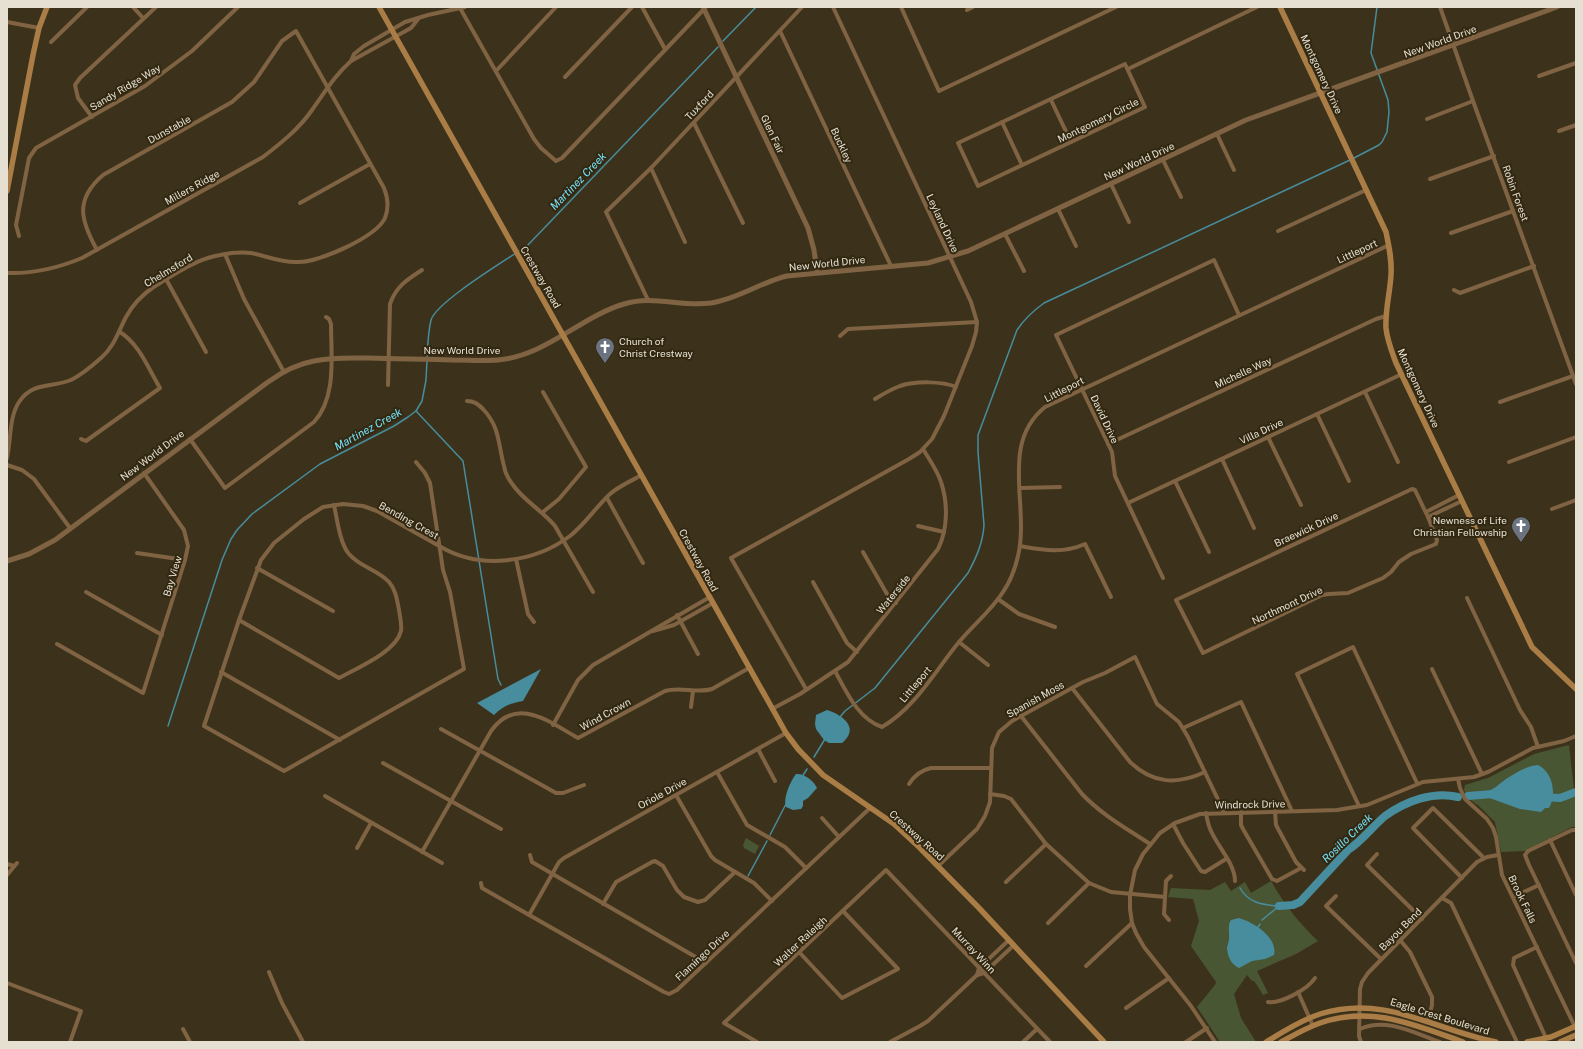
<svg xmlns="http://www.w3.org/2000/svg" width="1583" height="1049" font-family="'Public Sans',sans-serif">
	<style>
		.green { fill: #495634 }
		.water { fill: #478d9d }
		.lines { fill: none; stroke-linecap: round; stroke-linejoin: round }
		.stream { stroke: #478d9d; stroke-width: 1.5 }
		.river { stroke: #478d9d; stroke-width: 8 }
		.minor { stroke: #806342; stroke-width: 4 }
		.tertiary { stroke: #806342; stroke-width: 5 }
		.secondary { stroke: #aa7d46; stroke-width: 5.5 }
		.labels { text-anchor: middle; stroke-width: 4; stroke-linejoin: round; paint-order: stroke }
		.street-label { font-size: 10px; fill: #e6e0d2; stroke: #322811 }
		.poi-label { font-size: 10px; fill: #e6e0d2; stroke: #322811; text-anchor: start }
		.water-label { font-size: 11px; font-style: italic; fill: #76e1fa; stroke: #322811 }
	</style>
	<rect width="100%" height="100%" fill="#3c321b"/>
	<!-- green -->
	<g class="green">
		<path d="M 1569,745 L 1576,808 L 1576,827 L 1572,827 L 1525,851 L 1501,852 L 1495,822 L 1479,806 L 1469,799 L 1464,790 L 1465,785 L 1488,778 L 1534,754 Z"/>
		<path d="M 746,838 L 759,846 L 755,854 L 744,848 L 743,845 Z"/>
		<path d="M 1271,881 C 1284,904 1299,923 1318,941 L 1296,954 L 1257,971 L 1268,993 L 1263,995 L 1255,982 L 1251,980 L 1247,975 L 1234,994 L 1241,1018 L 1256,1042 L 1220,1042 L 1197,1007 L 1215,985 L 1216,982 L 1191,946 L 1199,921 L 1193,899 L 1168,897 L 1171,888 L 1210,890 L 1225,882 L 1231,891 L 1245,882 L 1251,893 Z"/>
	</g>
	<!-- water -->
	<g class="water">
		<path d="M 541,669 L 523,701 C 511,703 503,706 494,715 L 477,703 Z"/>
		<path d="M 827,710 C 843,715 860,728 842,743 L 829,743 L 824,740 L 816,729 L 815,724 L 816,715 Z"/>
		<path d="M 1538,765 C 1553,772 1557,795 1549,808 L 1545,808 L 1541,812 L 1520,809 L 1484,796 L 1483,794 L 1485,792 C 1494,790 1499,784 1506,779 C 1516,773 1526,766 1538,765 Z"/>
		<path d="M 796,774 C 804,773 814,781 817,788 L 808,798 L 803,801 L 803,806 L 801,809 L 793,810 L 786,807 C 783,798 790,782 796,774 Z"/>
		<path d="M 1239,918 C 1253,922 1278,937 1274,955 L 1265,959 L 1252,961 L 1239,968 C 1231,965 1227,955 1227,947 C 1232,936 1226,927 1231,920 Z"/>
	</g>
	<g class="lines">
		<!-- stream -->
		<g class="stream">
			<path d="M 723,41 L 756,7"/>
			<path d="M 1354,158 L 1379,145 L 1382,142 L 1387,132 L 1389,112 L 1388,100 L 1371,53 L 1377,7"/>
			<path d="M 519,251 L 526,247 L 718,47"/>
			<path d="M 427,357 C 428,345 428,332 431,320 C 436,303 498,265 516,253"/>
			<path d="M 416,411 L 463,461 L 498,679 L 501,685"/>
			<path d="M 840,717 L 845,711 L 875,688 L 968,573 C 976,558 983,543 984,525 L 978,452 L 978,435 L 1017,330 C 1025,318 1033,311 1044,303 L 1350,160"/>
			<path d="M 168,726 L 222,560 L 231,539 L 237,530 L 252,514 L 320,464 L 394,426 L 408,417 L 416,411 L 422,401 L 426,380 L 427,361"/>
			<path d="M 814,757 L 825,739"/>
			<path d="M 802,777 L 807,769"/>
			<path d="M 770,835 L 786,804"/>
			<path d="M 748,876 L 767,841"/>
			<path d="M 1240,888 C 1248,903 1263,905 1279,906"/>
			<path d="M 1262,920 L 1279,906"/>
			<path d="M 1258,927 L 1260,924"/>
		</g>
		<!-- river -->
		<g class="river">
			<path d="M 1468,796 L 1493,794"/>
			<path d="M 1542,797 L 1560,798 L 1576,792"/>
			<path d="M 1279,906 L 1293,905 L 1300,902 L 1348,850 C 1362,841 1372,827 1385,816 C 1406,801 1433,791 1458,797"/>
		</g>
		<!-- minor -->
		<g class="minor">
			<path d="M 133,7 L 143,18"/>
			<path d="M 642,7 L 665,49"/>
			<path d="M 901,7 L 939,91 L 1116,7"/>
			<path d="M 1440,7 L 1473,101 L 1576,384"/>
			<path d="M 460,8 L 534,139 L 541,148 L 556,161 L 562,158 L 706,7"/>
			<path d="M 967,10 L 973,7"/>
			<path d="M 419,18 L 411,28 L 351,61 L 354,54 L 364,46 L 405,22 L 428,15 L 465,7"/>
			<path d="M 7,22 L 39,28"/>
			<path d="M 780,31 L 891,266"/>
			<path d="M 51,42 L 87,7"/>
			<path d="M 1125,64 L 1145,107 L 978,186 L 958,143 Z"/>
			<path d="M 1128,69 L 1257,7"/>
			<path d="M 496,71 L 556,7"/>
			<path d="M 1539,76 L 1576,63"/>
			<path d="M 565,77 L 632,7"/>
			<path d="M 1051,100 L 1071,142"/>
			<path d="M 92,117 L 78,98 L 75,85 L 80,78 L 156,7"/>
			<path d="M 1427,119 L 1473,101"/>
			<path d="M 1002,122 L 1022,165"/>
			<path d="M 694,123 L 743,223"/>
			<path d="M 1559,131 L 1576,125"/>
			<path d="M 1217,134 L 1234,170"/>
			<path d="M 1163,160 L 1181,197"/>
			<path d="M 651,168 L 685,242"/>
			<path d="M 1430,179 L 1494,156"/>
			<path d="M 1111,184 L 1129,222"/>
			<path d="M 300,203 L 370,164"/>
			<path d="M 1058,209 L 1076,246"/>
			<path d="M 1278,231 L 1366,190"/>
			<path d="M 1451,233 L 1513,211"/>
			<path d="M 1005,234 L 1024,271"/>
			<path d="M 19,236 L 16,225 L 29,158 L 36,148 L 145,86 L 192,51 L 238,7"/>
			<path d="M 225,254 L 244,299 L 284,372"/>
			<path d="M 7,273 C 33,274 58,268 82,258 L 263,157 C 281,143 299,129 312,110 C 325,92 335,75 351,61"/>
			<path d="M 166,279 L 206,352"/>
			<path d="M 1454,290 L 1460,293 L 1534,266"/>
			<path d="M 648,300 L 606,212 L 651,168 L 802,7"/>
			<path d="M 840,336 L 848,329 L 977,322"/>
			<path d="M 388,385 L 390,304 C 396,286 408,279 422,270"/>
			<path d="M 1365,392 L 1398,462"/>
			<path d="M 875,399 C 883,394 892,389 900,386 C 915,381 942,381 956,387"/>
			<path d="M 467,401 C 474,401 478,404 483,409 C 500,427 498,444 504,466 C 505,473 509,480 513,485 C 524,501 543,511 555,526 L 593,592"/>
			<path d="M 1500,402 L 1573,376"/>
			<path d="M 1317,414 L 1349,481"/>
			<path d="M 1268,437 L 1301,505"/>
			<path d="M 81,439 L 86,441 L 160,388 C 148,368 140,345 120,332"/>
			<path d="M 190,439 L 225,488 L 314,422 C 337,397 331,355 331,324 L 329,319 L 326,317"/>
			<path d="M 1108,444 L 1376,319 L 1386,316"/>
			<path d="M 7,458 C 11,441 9,417 19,402 C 33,381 52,388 71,380 C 81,375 92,366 101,358 C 114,347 118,332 126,317 C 133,304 143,294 155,286 C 175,274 196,259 220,255 C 230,253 241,252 251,253 C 267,256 281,263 298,262 C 320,262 376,237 385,218 C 389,208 388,198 384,188 L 296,31 L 282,41 L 254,82 L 232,102 L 103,175 C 74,200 81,221 97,250"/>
			<path d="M 1222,459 L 1254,528"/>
			<path d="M 416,462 L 425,473 L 430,483 L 443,570 L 450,592 L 464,669 L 284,771 L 204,726 L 239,620 L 261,560 L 274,543 L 304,519 L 323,507 L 343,504 L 363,506 L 377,511 L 441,547 C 480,570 534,563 570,536 C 585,524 596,507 610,494 C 619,486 631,481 642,475"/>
			<path d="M 1509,462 L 1576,437"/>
			<path d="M 7,465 L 22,470 L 34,479 L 70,528"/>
			<path d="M 1175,481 L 1209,552"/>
			<path d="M 1020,488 L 1060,487"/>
			<path d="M 1412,489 L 1415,490 L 1428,517 L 1437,540 L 1436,544 L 1411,554 L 1399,562 L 1391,572 L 1383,578 L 1348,593 L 1329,594 L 1322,595 L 1203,653 L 1176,600 Z"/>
			<path d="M 607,498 L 643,563"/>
			<path d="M 1128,503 L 1402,374"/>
			<path d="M 1552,509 L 1576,500"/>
			<path d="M 543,512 L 559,499 L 586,467 L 543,392"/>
			<path d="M 1426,512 L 1459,495"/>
			<path d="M 1428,517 L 1462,501"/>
			<path d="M 918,526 L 944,532"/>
			<path d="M 1020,546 C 1043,550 1063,554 1085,544 L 1111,597"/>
			<path d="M 863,552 L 887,594 L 896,603"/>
			<path d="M 137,553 L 185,560"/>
			<path d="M 516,559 L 528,614 L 534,622"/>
			<path d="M 257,568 L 333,611"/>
			<path d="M 1163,578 L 1115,476 L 1112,452 L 1056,335 L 1214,260 L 1239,315"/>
			<path d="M 813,582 L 847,643 L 857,652"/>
			<path d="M 86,592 L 162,635"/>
			<path d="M 1467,598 L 1520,710 L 1531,727 L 1538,747"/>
			<path d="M 998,599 L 1019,614 L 1055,627"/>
			<path d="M 677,615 L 698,654"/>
			<path d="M 239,620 L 339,678 C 357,668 396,652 401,631 C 402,625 400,617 399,610 C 397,600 396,590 389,582 C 378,570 360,567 349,554 C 340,544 337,519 334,505"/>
			<path d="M 653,631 L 674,625 L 713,603"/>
			<path d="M 959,642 L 988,665"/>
			<path d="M 57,644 L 143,693 L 185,560 L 188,546 L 184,530 L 144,473"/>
			<path d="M 1432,669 L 1482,774"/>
			<path d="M 835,671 C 846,691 858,719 882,727 C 915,708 935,671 959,642 C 973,625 991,611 1003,592 C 1010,582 1015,569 1018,556 C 1030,506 999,444 1045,407 L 1389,245"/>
			<path d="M 221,672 L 340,740"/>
			<path d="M 1072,688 L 1130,762 C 1153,784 1177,785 1205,772"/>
			<path d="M 806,689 L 731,558 L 909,459 L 920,452 L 932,439 L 944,416 L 972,346 L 976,332 L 977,322 L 971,302 L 833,7"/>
			<path d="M 691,707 L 693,691"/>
			<path d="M 772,709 L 800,694 L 848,662 L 938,549 C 948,529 948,503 941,482 C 937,470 929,459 923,449"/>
			<path d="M 1021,716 L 1082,794 C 1102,815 1126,828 1150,844"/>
			<path d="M 553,725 L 578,680 L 593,665 L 710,597"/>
			<path d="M 1183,728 L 1241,702 L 1292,811"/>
			<path d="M 441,729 L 556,793 L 563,793 L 584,785"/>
			<path d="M 758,749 L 775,781"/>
			<path d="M 383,763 L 501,829"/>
			<path d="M 717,772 L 747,825 L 785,847 L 806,868"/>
			<path d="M 1458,779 L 1460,788 L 1465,799 L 1487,819 L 1493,828 L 1496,837 L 1502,875 L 1576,1029"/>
			<path d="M 909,784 C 914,776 922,770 931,768 L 991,768"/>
			<path d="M 990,794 L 1004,796 L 1011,799 L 1046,844 L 1089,883 L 1111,892 L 1165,897"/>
			<path d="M 676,795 L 711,856 L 715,860 L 754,883 L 772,901"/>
			<path d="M 325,796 L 442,863"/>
			<path d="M 1359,806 L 1297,674 L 1353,647 L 1417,783"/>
			<path d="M 1275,811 L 1276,825 L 1296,862 L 1304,870"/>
			<path d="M 1241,812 L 1241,825 L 1243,829 L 1272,879 L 1277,881 L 1301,868"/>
			<path d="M 1206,813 C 1207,819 1208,825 1211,831 C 1218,847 1235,864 1235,881"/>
			<path d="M 822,818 L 839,837"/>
			<path d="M 1173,824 L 1183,843 L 1201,871 L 1205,872 L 1226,859"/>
			<path d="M 1576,830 L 1572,830 L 1528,851 L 1525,855 L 1529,865 L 1576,963"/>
			<path d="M 1550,840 L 1576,895"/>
			<path d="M 357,848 L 371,823"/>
			<path d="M 422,852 L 491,731 C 517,695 549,722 578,738 L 665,691 C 681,686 696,694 712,689 L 749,668"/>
			<path d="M 1377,854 L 1367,865 L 1422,919"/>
			<path d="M 530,855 L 532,862 L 706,963"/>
			<path d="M 7,864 L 14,866"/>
			<path d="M 938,866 L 977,829 L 985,816 L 990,802 L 992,748 L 999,732 L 1012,721 L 1083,682 L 1105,673 L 1135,657 L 1157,704 L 1179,722 L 1188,737 L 1224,812"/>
			<path d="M 7,875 L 17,863"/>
			<path d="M 1462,878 L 1413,828 L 1433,808 L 1484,858"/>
			<path d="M 1006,882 L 1046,844"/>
			<path d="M 481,883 L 482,888 L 664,992 L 669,994 L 677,990 L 870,808"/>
			<path d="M 1336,896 L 1326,906 L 1381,959"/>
			<path d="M 1513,897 L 1539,885"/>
			<path d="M 1442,898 L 1451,903 L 1453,907 L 1517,1042"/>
			<path d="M 603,904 L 616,882 L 652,862 L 655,861 L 663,866 L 677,890 L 684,897 L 698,902 L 705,900 L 735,872"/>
			<path d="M 529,915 L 559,862 L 564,858 L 786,733"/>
			<path d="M 1169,920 L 1164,914 L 1166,881 L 1171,876"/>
			<path d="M 1048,923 L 1089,883"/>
			<path d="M 1400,940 L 1410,952 L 1432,997 L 1432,1005 L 1428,1021"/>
			<path d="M 1537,947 L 1514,958 L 1513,965 L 1546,1038"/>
			<path d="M 799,952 L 842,998 L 898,969 L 843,911"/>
			<path d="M 1086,966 L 1132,923"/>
			<path d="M 269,972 L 282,1003 L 303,1042"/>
			<path d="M 977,975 L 979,968 L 1009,940"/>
			<path d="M 7,983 L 81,1011 L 70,1042"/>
			<path d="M 1298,992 L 1313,1026"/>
			<path d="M 1268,1002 C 1281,1004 1308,989 1315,978"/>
			<path d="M 1126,1008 L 1169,978"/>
			<path d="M 183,1029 L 190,1042"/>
			<path d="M 1360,1029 C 1387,1017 1414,1033 1440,1042"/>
			<path d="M 757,1042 L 724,1023 L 886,870 L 1050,1042"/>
			<path d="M 890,1042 L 920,1026 L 928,1021 L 977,975 L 984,973 L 1014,945"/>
			<path d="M 1023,1042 L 1037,1029"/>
			<path d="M 1186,1042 L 1207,1028"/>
			<path d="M 1215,1042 L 1191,1006 L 1144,947 L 1136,933 L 1132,923 L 1130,909 L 1130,895 L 1135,870 L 1143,854 L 1160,833 L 1175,823 L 1200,814 L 1337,810 L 1367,805 L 1423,782 L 1474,777 L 1488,772 L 1533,748 L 1564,741 L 1576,736"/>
			<path d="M 1361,1042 L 1359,1036 L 1360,989 L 1362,982 L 1368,973 L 1477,862 L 1487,857 L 1498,855"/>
		</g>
		<!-- tertiary -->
		<g class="tertiary">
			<path d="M 703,7 L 808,228 L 814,250 L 817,272"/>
			<path d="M 7,561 L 29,554 L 55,540 L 268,382 C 282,372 297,364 314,361 C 332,357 350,358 368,358 C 396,359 425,359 453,360 C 468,360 483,361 498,360 C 546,356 580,317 624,304 C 653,295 681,307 711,303 C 738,299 761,282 787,276 L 928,263 L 968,251 L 1246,120 L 1557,7"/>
		</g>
		<!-- secondary -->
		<g class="secondary">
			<path d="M 379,7 L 786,733 L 798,749 L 823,775 L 894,824 L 919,847 L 979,908 L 1104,1042"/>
			<path d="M 1280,7 L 1386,232 C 1389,246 1392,260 1391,275 C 1390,293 1385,310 1386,328 C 1387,340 1392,352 1396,363 L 1532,647 L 1576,689"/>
			<path d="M 7,191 L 33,55 L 39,28 L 47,7"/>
			<path d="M 1266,1042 C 1283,1032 1301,1020 1320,1014 C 1387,994 1433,1030 1496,1042"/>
			<path d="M 1281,1042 C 1294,1035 1306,1028 1320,1023 C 1371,1005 1415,1025 1463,1042"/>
			<path d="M 1527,1042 L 1551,1037 L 1576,1026"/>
			<path d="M 1560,1042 L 1576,1035"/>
		</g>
	</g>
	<!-- icons -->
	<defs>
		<symbol id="church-pin" viewBox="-11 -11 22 30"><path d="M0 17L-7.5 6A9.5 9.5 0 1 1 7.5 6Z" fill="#6b7280" stroke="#322811"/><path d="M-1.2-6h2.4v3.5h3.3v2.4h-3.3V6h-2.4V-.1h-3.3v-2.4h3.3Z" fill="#fff"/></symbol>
	</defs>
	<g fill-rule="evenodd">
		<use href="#church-pin" x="594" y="336" width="22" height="30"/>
		<use href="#church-pin" x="1510" y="515" width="22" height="30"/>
	</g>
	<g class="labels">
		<!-- street labels -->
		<g class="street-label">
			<text transform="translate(1440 41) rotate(-20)" y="4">New World Drive</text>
			<text transform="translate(1322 74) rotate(65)" y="4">Montgomery Drive</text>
			<text transform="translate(125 87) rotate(-31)" y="4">Sandy Ridge Way</text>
			<text transform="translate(699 105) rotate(-47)" y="4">Tuxford</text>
			<text transform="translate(1098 120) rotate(-26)" y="4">Montgomery Circle</text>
			<text transform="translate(169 129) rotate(-29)" y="4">Dunstable</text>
			<text transform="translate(773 134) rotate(65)" y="4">Glen Fair</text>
			<text transform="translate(842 145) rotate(65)" y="4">Buckley</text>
			<text transform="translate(1139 161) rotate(-25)" y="4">New World Drive</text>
			<text transform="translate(192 187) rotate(-29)" y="4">Millers Ridge</text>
			<text transform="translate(1516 193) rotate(70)" y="4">Robin Forest</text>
			<text transform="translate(943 223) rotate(65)" y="4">Leyland Drive</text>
			<text transform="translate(1357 251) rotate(-25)" y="4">Littleport</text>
			<text transform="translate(827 263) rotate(-6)" y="4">New World Drive</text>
			<text transform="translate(168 270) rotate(-31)" y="4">Chelmsford</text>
			<text transform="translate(541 277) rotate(60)" y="4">Crestway Road</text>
			<text x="462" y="354">New World Drive</text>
			<text transform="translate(1243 372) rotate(-25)" y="4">Michelle Way</text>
			<text transform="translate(1419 388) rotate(65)" y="4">Montgomery Drive</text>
			<text transform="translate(1064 389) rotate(-27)" y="4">Littleport</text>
			<text transform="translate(1105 419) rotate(65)" y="4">David Drive</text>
			<text transform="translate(1261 431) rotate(-25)" y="4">Villa Drive</text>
			<text transform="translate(152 455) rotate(-37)" y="4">New World Drive</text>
			<text transform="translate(409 520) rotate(29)" y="4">Bending Crest</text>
			<text transform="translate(1306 529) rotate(-25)" y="4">Braewick Drive</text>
			<text transform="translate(699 560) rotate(61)" y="4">Crestway Road</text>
			<text transform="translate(172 576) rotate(-73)" y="4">Bay View</text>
			<text transform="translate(893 594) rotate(-51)" y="4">Waterside</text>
			<text transform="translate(1287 605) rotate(-25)" y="4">Northmont Drive</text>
			<text transform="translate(915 684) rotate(-50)" y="4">Littleport</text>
			<text transform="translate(1035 699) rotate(-29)" y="4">Spanish Moss</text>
			<text transform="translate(605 714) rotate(-29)" y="4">Wind Crown</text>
			<text transform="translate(662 793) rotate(-29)" y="4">Oriole Drive</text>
			<text transform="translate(1250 804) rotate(-1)" y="4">Windrock Drive</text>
			<text transform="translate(917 835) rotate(42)" y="4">Crestway Road</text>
			<text transform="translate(1523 899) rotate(64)" y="4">Brook Falls</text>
			<text transform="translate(1400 929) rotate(-45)" y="4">Bayou Bend</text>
			<text transform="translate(800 941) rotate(-43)" y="4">Walter Raleigh</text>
			<text transform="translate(974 950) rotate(47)" y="4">Murray Winn</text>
			<text transform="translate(702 955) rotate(-43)" y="4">Flamingo Drive</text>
			<text transform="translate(1440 1016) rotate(17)" y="4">Eagle Crest Boulevard</text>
		</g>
		<!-- poi labels -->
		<g class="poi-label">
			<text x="619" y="345">Church of<tspan x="619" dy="12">Christ Crestway</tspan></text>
			<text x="1507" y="524" text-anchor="end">Newness of Life<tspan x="1507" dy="12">Christian Fellowship</tspan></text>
		</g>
		<!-- water labels -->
		<g class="water-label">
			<text transform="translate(578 181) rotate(-46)" y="4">Martinez Creek</text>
			<text transform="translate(368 429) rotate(-29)" y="4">Martinez Creek</text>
			<text transform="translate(1347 838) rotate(-44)" y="4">Rosillo Creek</text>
		</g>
	</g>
	<!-- border -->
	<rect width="1583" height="1049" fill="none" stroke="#e6e0d2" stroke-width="16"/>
</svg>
